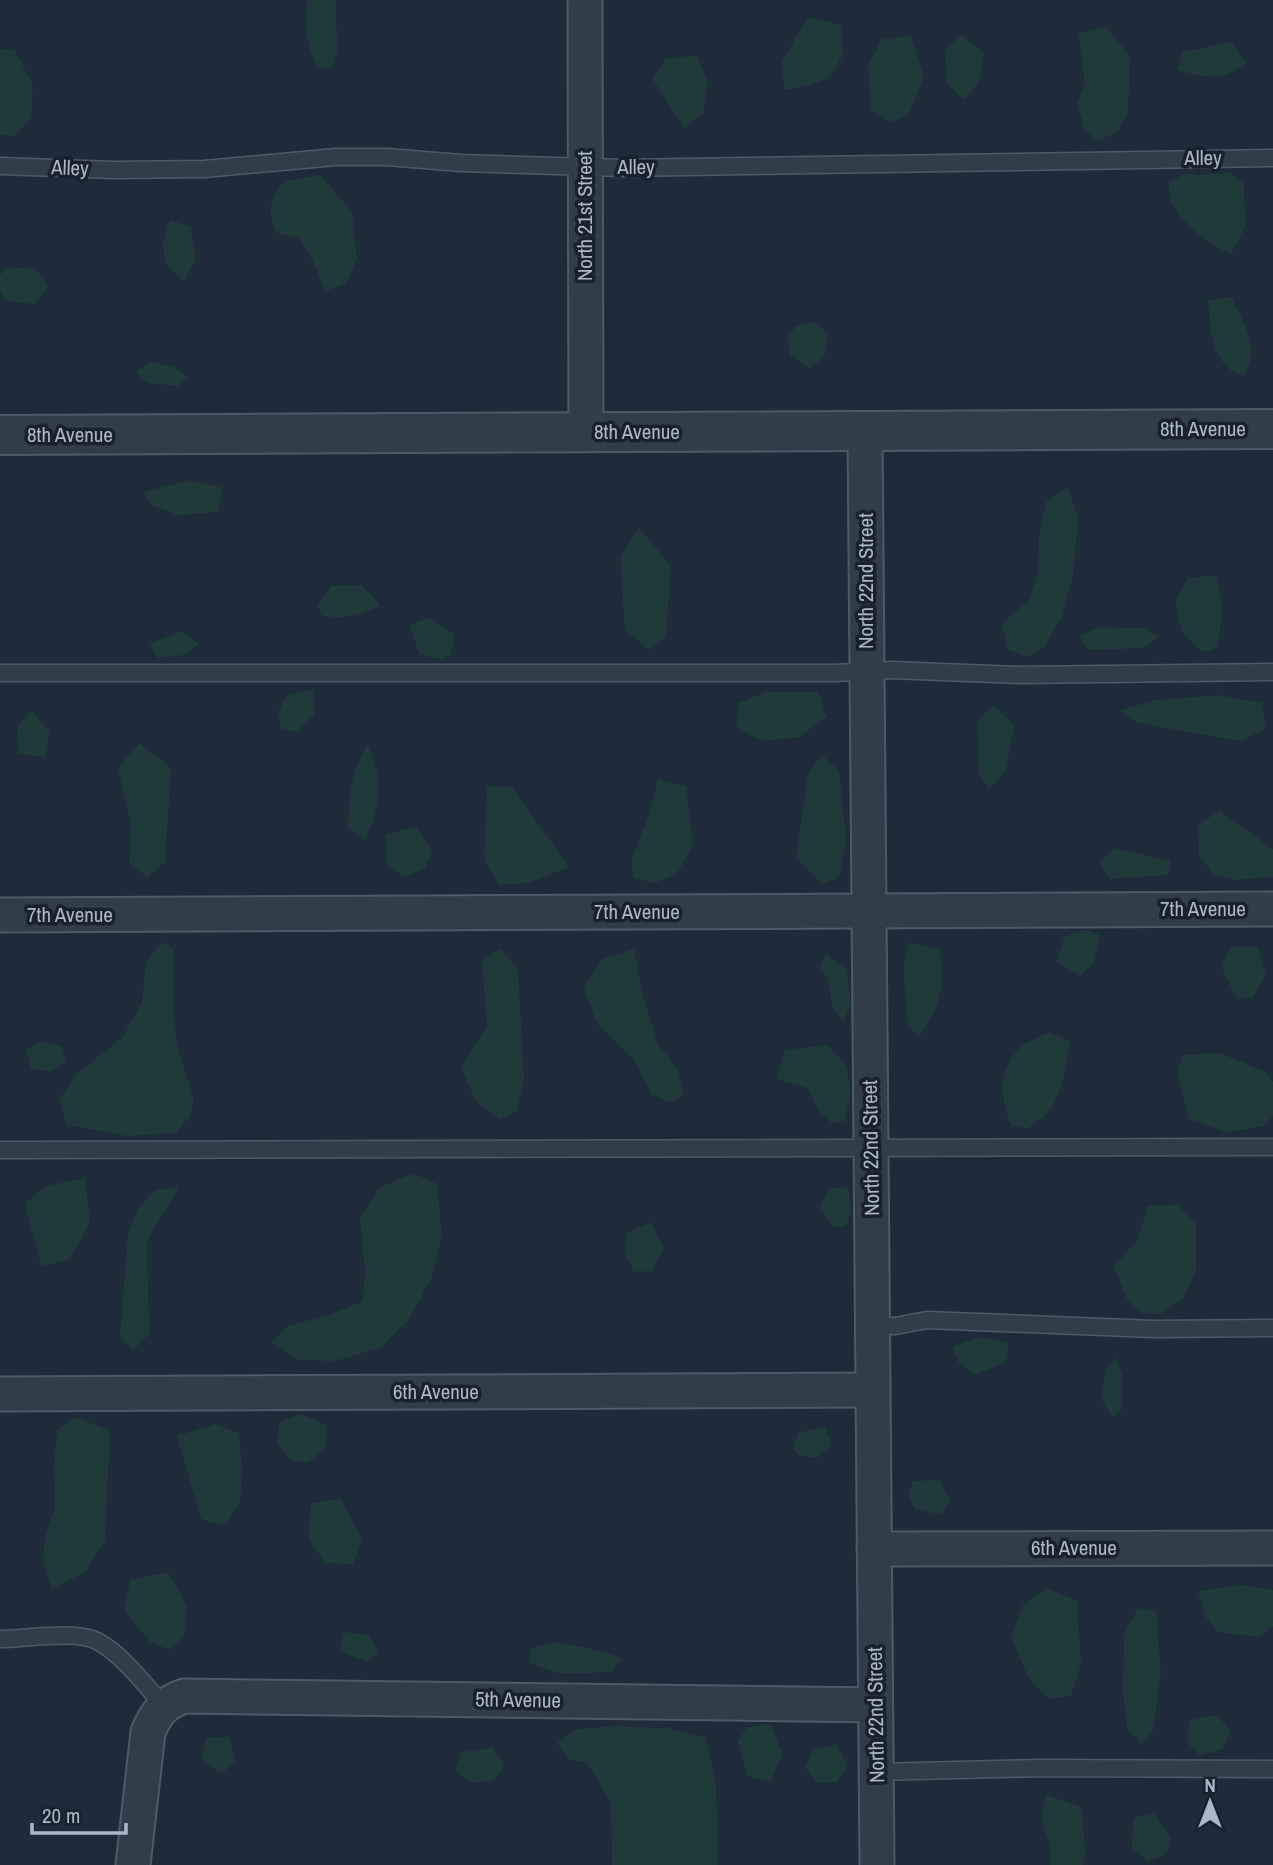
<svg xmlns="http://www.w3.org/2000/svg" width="1273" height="1865" font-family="'Archivo Narrow',sans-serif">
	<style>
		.green { fill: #20393b }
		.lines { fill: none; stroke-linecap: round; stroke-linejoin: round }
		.service-casing { stroke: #4f5a68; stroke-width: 19 }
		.minor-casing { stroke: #4f5a68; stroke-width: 37 }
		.tertiary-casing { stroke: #4f5a68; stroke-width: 42 }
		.service { stroke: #323d4a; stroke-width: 16 }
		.minor { stroke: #323d4a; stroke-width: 33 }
		.tertiary { stroke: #323d4a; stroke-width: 38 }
		.labels { text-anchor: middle; stroke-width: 7; stroke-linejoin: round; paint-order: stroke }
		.street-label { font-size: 21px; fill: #acb7c7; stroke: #17222e }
	</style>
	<rect width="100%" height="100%" fill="#1e2b3a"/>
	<!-- green -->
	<g class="green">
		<path d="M 308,0 L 336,0 L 337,52 L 332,68 L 318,67 C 306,43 303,27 308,0 Z"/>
		<path d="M 810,17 L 841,25 L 843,55 L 829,78 L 811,85 L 784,90 L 782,63 L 799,31 Z"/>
		<path d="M 1107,27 L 1130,57 L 1128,113 L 1117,132 L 1098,141 L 1085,130 L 1077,104 L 1085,83 L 1078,33 Z"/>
		<path d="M 962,35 L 984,54 L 978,85 L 963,100 L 946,82 L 945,50 Z"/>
		<path d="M 911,36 L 924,76 L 909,115 L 891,122 L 871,110 L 868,65 L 882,39 Z"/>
		<path d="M 1231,42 L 1247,63 C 1219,81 1209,79 1178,70 L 1182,52 Z"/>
		<path d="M 14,49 L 33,85 L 31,118 L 15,136 L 0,135 L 0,50 Z"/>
		<path d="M 697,55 L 708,82 L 703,113 L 684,128 L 652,78 L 666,59 Z"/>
		<path d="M 1230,173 L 1244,183 L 1245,227 L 1231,254 C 1211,245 1176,221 1170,198 C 1169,193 1169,187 1169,182 L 1185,174 L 1201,175 Z"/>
		<path d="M 320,175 L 352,212 L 357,258 L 346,284 L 325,291 L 315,265 L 300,239 L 277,233 C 266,208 270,202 284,181 Z"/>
		<path d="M 170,220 L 191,227 L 196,260 L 184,281 L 165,263 L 163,242 Z"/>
		<path d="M 7,267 L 35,269 L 49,286 L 34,304 L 6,301 L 0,291 L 0,275 Z"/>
		<path d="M 1231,297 C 1244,323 1261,348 1244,376 C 1212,368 1210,329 1208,300 Z"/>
		<path d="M 815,322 L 828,334 L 825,355 L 810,369 L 790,355 L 787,339 L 796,326 Z"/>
		<path d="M 149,361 L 176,368 L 188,377 L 178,386 L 149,383 L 136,373 Z"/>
		<path d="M 191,480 L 223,488 L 218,512 L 178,515 L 150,505 L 144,492 Z"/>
		<path d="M 1068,487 L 1078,518 L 1073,576 L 1061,619 L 1045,646 L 1027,657 L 1007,649 L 1002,623 L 1029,600 L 1038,572 L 1039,535 L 1046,502 Z"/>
		<path d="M 639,528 L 671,566 L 666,637 L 650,650 L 625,630 L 620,557 Z"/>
		<path d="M 1217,575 L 1222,610 L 1218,647 L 1203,652 L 1182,632 L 1175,602 L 1188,578 Z"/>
		<path d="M 361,585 L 381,606 C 358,616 347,619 322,616 L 317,606 L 331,586 Z"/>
		<path d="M 429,617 L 454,635 L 451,655 L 441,660 L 419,653 L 410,626 Z"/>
		<path d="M 1098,627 L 1145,628 L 1158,637 L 1144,648 L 1087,650 L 1080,637 Z"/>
		<path d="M 183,631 L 198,644 L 185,655 L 157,658 L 150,643 Z"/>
		<path d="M 313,690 L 315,714 L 296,732 L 281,729 L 278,712 L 287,695 Z"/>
		<path d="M 765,692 L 818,692 L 827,717 L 799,737 L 761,741 L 736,727 L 739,703 Z"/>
		<path d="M 1218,695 L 1262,703 L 1266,729 L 1240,741 L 1138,723 L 1119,711 L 1155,700 Z"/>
		<path d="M 993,705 L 1014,724 L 1006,771 L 989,789 L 979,775 L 977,722 Z"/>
		<path d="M 32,711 L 50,732 L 45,758 L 18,753 L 17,726 Z"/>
		<path d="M 139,743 L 171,768 L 165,862 L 147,877 L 129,863 L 131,825 L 118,768 Z"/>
		<path d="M 368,743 C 383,783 382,801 365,840 L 348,828 C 349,794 351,773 368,743 Z"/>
		<path d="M 822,755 L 839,771 L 846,839 L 839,878 L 821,884 L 796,857 L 808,773 Z"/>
		<path d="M 658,780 L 686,786 L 693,847 L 676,875 L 654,883 L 634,878 L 631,862 L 647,820 Z"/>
		<path d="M 487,787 L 512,787 L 569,867 L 528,883 L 499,885 L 484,860 Z"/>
		<path d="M 1219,811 L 1273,849 L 1273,877 L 1235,880 L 1214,875 L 1199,856 L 1198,825 Z"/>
		<path d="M 417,826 L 432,851 L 425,868 L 404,877 L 386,864 L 386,835 Z"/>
		<path d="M 1115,848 L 1171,861 L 1169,875 L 1110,879 L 1099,862 Z"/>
		<path d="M 1086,930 L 1100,935 L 1094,963 L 1080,976 L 1056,961 L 1065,936 Z"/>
		<path d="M 162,942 L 174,949 L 173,1003 L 177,1045 L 194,1100 L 190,1116 L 176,1133 L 127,1136 L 67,1125 L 59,1100 L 76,1074 L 123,1037 L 142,1002 L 146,962 Z"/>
		<path d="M 909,942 L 940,950 C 943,990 943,1003 919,1037 L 908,1025 L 903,966 Z"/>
		<path d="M 1230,947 L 1258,947 L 1266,976 L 1253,997 L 1237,999 L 1222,968 Z"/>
		<path d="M 500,949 L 518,968 L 524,1079 L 516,1112 L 500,1120 L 475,1100 L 461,1067 L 487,1026 L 482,960 Z"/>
		<path d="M 634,949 L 643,996 L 658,1044 L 678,1070 L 684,1094 L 670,1103 L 651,1094 L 634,1059 L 598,1025 L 584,988 L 601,959 Z"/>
		<path d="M 826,954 L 847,970 L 851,1004 L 843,1022 L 832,1007 L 828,979 L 819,968 Z"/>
		<path d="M 1050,1032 L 1070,1042 C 1062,1082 1065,1105 1027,1129 L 1011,1125 C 1000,1099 998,1069 1020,1048 C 1027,1041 1041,1036 1050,1032 Z"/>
		<path d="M 41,1041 L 62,1046 L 66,1062 L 50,1072 L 31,1068 L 26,1051 Z"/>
		<path d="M 828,1045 L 847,1067 L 851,1096 L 844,1121 L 832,1123 L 819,1111 L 807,1088 L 776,1079 L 785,1050 Z"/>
		<path d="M 1220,1053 L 1266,1072 L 1273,1082 L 1273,1116 L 1264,1126 L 1227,1132 L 1189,1120 L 1177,1072 L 1183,1055 Z"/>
		<path d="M 413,1173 L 437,1184 L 442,1236 L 432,1277 L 408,1321 L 380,1348 L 334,1361 L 297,1360 L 271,1342 L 289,1326 L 331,1314 L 363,1301 L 365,1269 L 360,1218 L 379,1188 Z"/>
		<path d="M 85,1178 L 90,1224 L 69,1260 L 41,1266 L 25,1203 L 47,1186 Z"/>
		<path d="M 848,1187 L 852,1211 L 845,1227 L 833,1226 L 819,1208 L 829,1188 Z"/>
		<path d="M 179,1188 L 147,1240 L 149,1334 L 133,1350 L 120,1337 L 128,1233 L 138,1208 L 155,1190 Z"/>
		<path d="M 1177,1205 L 1196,1223 L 1196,1271 L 1183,1299 L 1161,1314 L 1140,1313 L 1127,1299 L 1114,1266 L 1137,1241 L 1148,1206 Z"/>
		<path d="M 651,1222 L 664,1248 L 652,1271 L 634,1272 L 625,1253 L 626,1233 Z"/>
		<path d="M 980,1337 L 1009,1343 L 1006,1362 L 975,1375 L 959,1363 L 953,1347 Z"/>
		<path d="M 1117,1357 L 1122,1375 L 1122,1409 L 1113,1418 L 1101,1399 L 1106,1368 Z"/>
		<path d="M 302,1414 L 327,1426 L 326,1448 L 307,1463 L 292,1461 L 277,1444 L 279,1422 Z"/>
		<path d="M 74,1417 L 110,1430 L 105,1541 L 85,1572 L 52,1589 L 43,1563 L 45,1537 L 55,1508 L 54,1465 L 57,1431 Z"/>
		<path d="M 215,1424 L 239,1433 L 242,1470 L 240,1503 L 225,1526 L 201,1519 L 177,1436 Z"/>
		<path d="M 825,1426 L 832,1445 L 817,1458 L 798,1455 L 793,1448 L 798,1433 Z"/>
		<path d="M 939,1480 L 950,1499 L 942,1515 L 915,1509 L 908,1496 L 913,1481 Z"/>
		<path d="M 341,1499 L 362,1539 L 353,1564 L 325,1563 L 308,1538 L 311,1503 Z"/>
		<path d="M 168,1572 L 187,1606 L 184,1637 L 170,1650 L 150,1642 L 124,1611 L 130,1580 Z"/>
		<path d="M 1241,1585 L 1273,1590 L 1273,1627 L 1260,1637 L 1217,1632 L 1205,1616 L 1198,1591 Z"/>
		<path d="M 1046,1588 L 1077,1601 L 1081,1664 L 1071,1696 L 1050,1699 L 1029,1679 L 1011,1638 L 1023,1605 Z"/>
		<path d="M 1138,1608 L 1156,1611 L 1161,1673 L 1153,1731 L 1141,1744 L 1127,1729 L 1123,1693 L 1124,1635 Z"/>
		<path d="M 343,1632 L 370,1635 L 378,1653 L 368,1662 L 340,1652 Z"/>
		<path d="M 557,1642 L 589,1648 L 622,1658 L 612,1672 L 560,1674 L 529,1663 L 530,1648 Z"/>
		<path d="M 1218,1715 L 1231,1733 L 1222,1749 L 1200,1756 L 1187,1742 L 1190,1719 Z"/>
		<path d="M 771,1724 L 782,1754 L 771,1782 L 747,1776 L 738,1741 L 747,1727 Z"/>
		<path d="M 618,1726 L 666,1728 L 706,1737 L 716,1782 L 718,1865 L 612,1865 L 611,1802 L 587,1763 L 568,1759 L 557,1743 L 577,1729 Z"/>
		<path d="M 229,1737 L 236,1762 L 221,1773 L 202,1761 L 206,1738 Z"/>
		<path d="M 837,1744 L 848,1766 L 837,1782 L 816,1783 L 805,1767 L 814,1749 Z"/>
		<path d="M 492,1748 L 505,1764 L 494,1781 L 472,1783 L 455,1771 L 461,1752 Z"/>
		<path d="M 1046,1795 L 1082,1807 L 1085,1850 L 1083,1865 L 1050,1865 L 1050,1846 L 1041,1817 Z"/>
		<path d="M 1154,1813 L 1171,1837 L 1167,1854 L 1148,1862 L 1132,1848 L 1133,1818 Z"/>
	</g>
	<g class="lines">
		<defs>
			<g id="service">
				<path d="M 0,166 L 113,170 L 204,169 L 336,157 L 387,157 L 461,163 L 623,168 L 1273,158"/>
				<path d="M 0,673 L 834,673 L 892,670 L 1021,675 L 1273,672"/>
				<path d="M 0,1150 L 1273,1147"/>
				<path d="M 873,1326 L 895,1326 L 927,1320 L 1153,1329 L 1273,1328"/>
				<path d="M 0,1639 C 25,1639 76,1630 97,1641 C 122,1654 145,1685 164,1706"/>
				<path d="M 876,1772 L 1042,1768 L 1273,1769"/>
			</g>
			<g id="minor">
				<path d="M 585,0 L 586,432"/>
				<path d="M 865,431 L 877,1865"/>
				<path d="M 0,915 L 1273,909"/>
				<path d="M 0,1394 L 873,1390"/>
				<path d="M 874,1549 L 1273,1548"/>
				<path d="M 133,1865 L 148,1732 C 156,1713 164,1703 184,1696 L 875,1705"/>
			</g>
			<path id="tertiary" d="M 0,435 L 1273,429"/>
		</defs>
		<!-- service casing -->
		<use href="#service" class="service-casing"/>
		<!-- minor casing -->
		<use href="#minor" class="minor-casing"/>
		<!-- tertiary casing -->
		<use href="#tertiary" class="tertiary-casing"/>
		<!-- service -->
		<use href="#service" class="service"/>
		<!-- minor -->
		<use href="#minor" class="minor"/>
		<!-- tertiary -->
		<use href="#tertiary" class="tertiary"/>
	</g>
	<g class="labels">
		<!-- street labels -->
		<g class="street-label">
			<text x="1203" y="165">Alley</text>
			<text x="636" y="174">Alley</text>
			<text transform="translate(70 168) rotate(2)" y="7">Alley</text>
			<text transform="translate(585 216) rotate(-90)" y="7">North 21st Street</text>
			<text x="1203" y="436">8th Avenue</text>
			<text x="637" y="439">8th Avenue</text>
			<text x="70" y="442">8th Avenue</text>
			<text transform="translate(866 581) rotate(-90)" y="7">North 22nd Street</text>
			<text x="1203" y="916">7th Avenue</text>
			<text x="637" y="919">7th Avenue</text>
			<text x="70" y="922">7th Avenue</text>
			<text transform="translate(871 1148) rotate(-91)" y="7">North 22nd Street</text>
			<text x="436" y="1399">6th Avenue</text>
			<text x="1074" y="1555">6th Avenue</text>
			<text transform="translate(518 1700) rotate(1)" y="7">5th Avenue</text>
			<text transform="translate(876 1715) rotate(-91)" y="7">North 22nd Street</text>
		</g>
	</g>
	<!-- north arrow -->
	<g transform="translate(1210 1802)" stroke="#17222e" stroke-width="5" paint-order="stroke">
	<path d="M0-5L12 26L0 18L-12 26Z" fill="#acb7c7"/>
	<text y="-10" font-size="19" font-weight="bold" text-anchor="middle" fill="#acb7c7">N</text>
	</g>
	<!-- scale -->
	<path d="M32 1823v10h94v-10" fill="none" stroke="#acb7c7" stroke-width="3.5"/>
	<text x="42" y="1823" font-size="21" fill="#acb7c7" stroke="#17222e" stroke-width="5" paint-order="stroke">20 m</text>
</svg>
